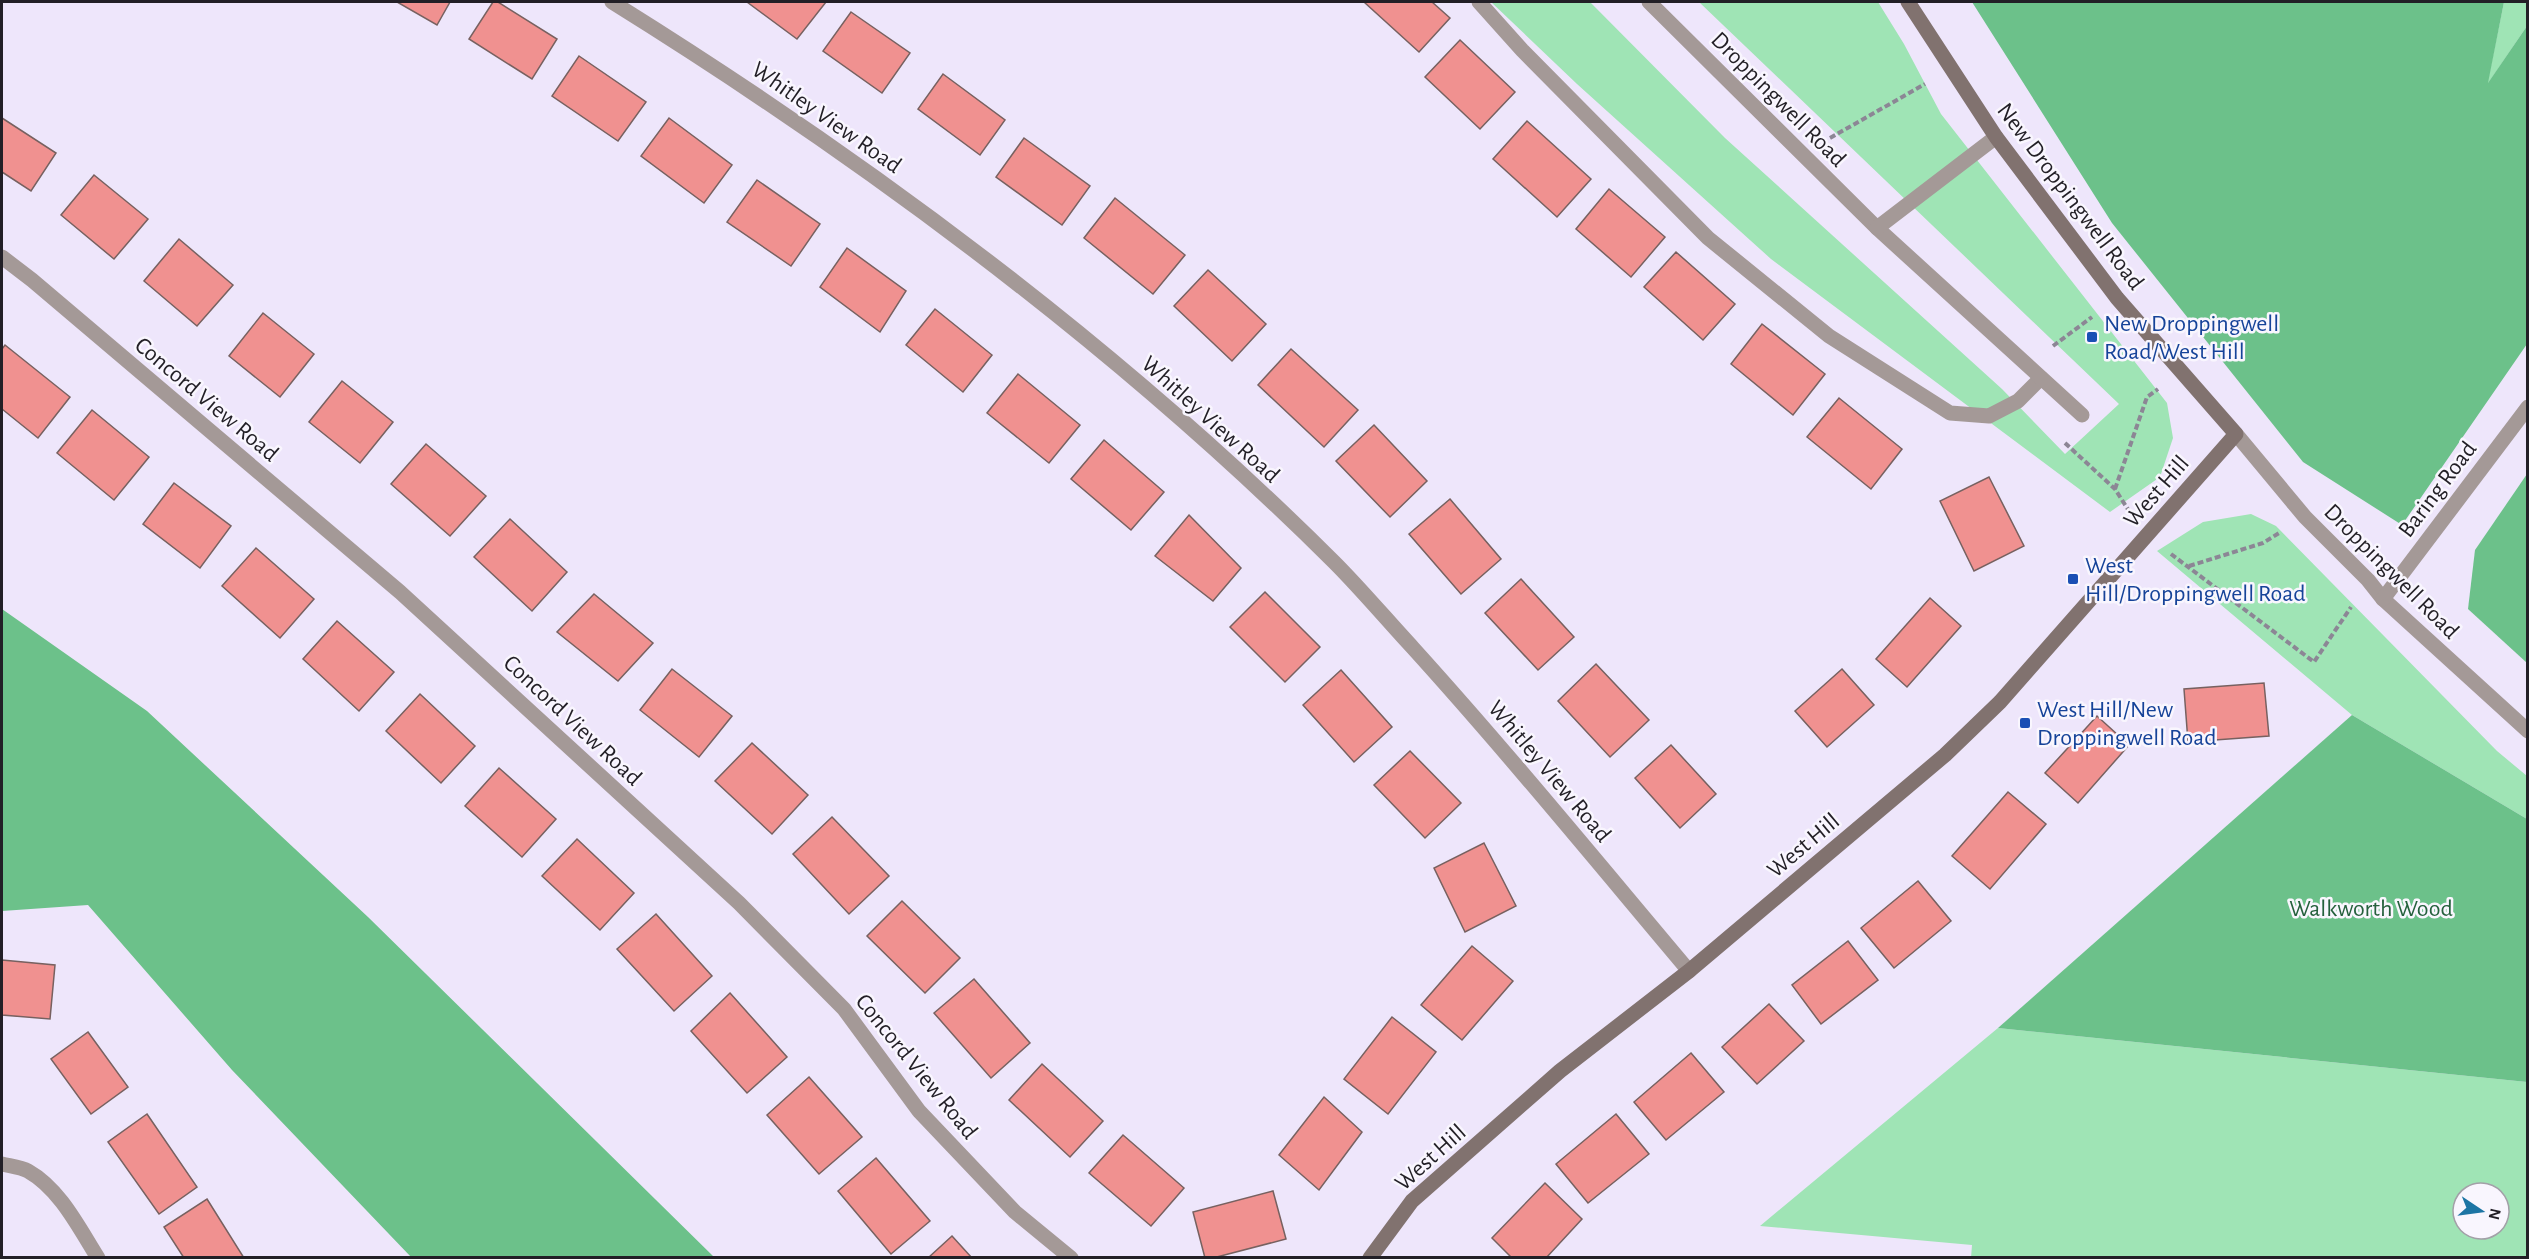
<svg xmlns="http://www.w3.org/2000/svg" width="2529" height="1259" font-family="'Alegreya Sans',sans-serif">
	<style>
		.green { fill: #9fe4b5; fill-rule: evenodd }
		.forest { fill: #6cc18a }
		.building { fill: #f09190; stroke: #776160; stroke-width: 1.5 }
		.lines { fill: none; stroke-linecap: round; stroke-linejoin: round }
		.path { stroke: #8c8695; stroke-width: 4; stroke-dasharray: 6 3; stroke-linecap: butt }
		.lane { stroke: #a49997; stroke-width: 15 }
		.street { stroke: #a49997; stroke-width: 15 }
		.secondary { stroke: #81726f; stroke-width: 15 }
		.transit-dot { fill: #1a4fb4; stroke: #f9f6fe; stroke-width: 2 }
		.labels { text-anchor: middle; stroke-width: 5; stroke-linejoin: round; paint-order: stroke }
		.street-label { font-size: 24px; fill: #221f26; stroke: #f9f6fe }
		.transit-label { font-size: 24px; fill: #164399; stroke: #f9f6fe; text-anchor: start }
		.park-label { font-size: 24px; fill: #25613d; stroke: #f9f6fe }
	</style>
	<rect width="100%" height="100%" fill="#eee6fb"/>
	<!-- green -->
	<g class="green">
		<path d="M 1491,2 L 1590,2 L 1725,138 L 2002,389 L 2065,454 L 2119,404 L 1699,2 L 1878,2 L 1904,44 L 1941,114 L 2167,403 L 2173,438 L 2160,477 L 2110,512 L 1771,259 L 1577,84 Z"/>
		<path d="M 2504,2 L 2527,2 L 2527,26 L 2487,85 Z"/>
		<path d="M 2251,514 L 2276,526 L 2497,751 L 2527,776 L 2527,819 L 2352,715 L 2157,551 L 2203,522 Z"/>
		<path d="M 1998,1028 L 2527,1082 L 2527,1257 L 1971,1258 L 1972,1245 L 1760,1226 ZM 2463,1193 L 2499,1193 L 2499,1229 L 2463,1229 Z"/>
	</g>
	<!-- forest -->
	<g class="forest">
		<path d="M 1972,2 L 2504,2 L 2488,83 L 2527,26 L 2527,344 L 2402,525 L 2303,462 L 2112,223 Z"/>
		<path d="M 2527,474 L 2527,663 L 2468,609 L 2475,550 Z"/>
		<path d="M 2,609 L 147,711 L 368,917 L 714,1257 L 411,1257 L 232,1070 L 88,905 L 2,911 Z"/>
		<path d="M 2352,715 L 2527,819 L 2527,1082 L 1998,1028 Z"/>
	</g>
	<!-- building -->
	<g class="building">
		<path d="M 397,2 L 450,2 L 437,25 Z"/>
		<path d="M 493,2 L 498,2 L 557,39 L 532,79 L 469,39 Z"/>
		<path d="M 747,2 L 826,2 L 797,39 Z"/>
		<path d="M 1364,2 L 1432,2 L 1450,18 L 1419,52 Z"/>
		<path d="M 851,12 L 910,53 L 882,93 L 823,51 Z"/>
		<path d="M 1460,40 L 1515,92 L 1480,129 L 1425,77 Z"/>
		<path d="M 579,56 L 646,102 L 618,141 L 552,96 Z"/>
		<path d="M 943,74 L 1005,120 L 980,155 L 918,109 Z"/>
		<path d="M 2,118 L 56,153 L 31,191 L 2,172 Z"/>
		<path d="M 669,118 L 732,165 L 704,203 L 641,156 Z"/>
		<path d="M 1527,121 L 1591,179 L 1557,217 L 1493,159 Z"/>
		<path d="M 1024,138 L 1090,186 L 1062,225 L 996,177 Z"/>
		<path d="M 94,175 L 148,219 L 114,259 L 61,215 Z"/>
		<path d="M 757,180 L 820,224 L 791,266 L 727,222 Z"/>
		<path d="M 1609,189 L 1665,237 L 1631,277 L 1576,229 Z"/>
		<path d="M 1115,198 L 1185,255 L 1153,294 L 1084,238 Z"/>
		<path d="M 179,239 L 233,285 L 197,326 L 144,281 Z"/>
		<path d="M 847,248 L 906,291 L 880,332 L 820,287 Z"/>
		<path d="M 1676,252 L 1735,304 L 1703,340 L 1644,287 Z"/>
		<path d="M 1208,270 L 1266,324 L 1232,361 L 1174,306 Z"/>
		<path d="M 935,309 L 992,355 L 963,392 L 906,345 Z"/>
		<path d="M 263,313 L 314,354 L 280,397 L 229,356 Z"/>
		<path d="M 1762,324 L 1825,374 L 1793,415 L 1731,364 Z"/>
		<path d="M 5,345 L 70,397 L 38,438 L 2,409 L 2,349 Z"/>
		<path d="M 1291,349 L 1358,410 L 1324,447 L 1258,385 Z"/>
		<path d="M 1018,374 L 1080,425 L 1049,463 L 987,413 Z"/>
		<path d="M 342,381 L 393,422 L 360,463 L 309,422 Z"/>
		<path d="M 1839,398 L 1902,449 L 1871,489 L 1807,437 Z"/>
		<path d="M 92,410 L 149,457 L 114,500 L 57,453 Z"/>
		<path d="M 1374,425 L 1427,481 L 1390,517 L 1336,461 Z"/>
		<path d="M 1104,440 L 1164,492 L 1131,530 L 1071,479 Z"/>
		<path d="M 426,444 L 486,496 L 450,536 L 391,484 Z"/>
		<path d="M 1989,477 L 2024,546 L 1974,571 L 1940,501 Z"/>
		<path d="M 174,483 L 231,526 L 200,568 L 143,524 Z"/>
		<path d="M 1450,499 L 1501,559 L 1461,594 L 1409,534 Z"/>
		<path d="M 1189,515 L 1241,568 L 1213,601 L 1155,556 Z"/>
		<path d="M 510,519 L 567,572 L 532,611 L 474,557 Z"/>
		<path d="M 256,548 L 314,599 L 280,638 L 222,586 Z"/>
		<path d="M 1521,579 L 1574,637 L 1538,670 L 1485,613 Z"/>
		<path d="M 1265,592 L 1320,647 L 1285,682 L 1230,627 Z"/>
		<path d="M 594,594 L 653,643 L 618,681 L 557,632 Z"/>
		<path d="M 1930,598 L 1961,626 L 1907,687 L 1876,659 Z"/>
		<path d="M 337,621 L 394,672 L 359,711 L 303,659 Z"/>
		<path d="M 1596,664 L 1649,720 L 1610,757 L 1558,701 Z"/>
		<path d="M 672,669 L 732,716 L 699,757 L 640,710 Z"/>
		<path d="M 1842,669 L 1874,705 L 1827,747 L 1795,711 Z"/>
		<path d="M 1341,670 L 1392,727 L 1354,762 L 1303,705 Z"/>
		<path d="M 2264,683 L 2269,736 L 2188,742 L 2184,689 Z"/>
		<path d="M 420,694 L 475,746 L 441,783 L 386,731 Z"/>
		<path d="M 2097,716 L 2129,745 L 2078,803 L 2045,773 Z"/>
		<path d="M 752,743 L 808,795 L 772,834 L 715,781 Z"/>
		<path d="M 1671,745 L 1716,794 L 1680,828 L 1635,778 Z"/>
		<path d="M 1410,751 L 1461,803 L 1425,838 L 1374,785 Z"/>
		<path d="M 499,768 L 556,819 L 522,857 L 465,806 Z"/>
		<path d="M 2008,792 L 2046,824 L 1990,889 L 1952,856 Z"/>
		<path d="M 832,817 L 889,876 L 849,914 L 793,854 Z"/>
		<path d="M 577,839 L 634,893 L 600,930 L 542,876 Z"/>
		<path d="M 1484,843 L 1516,906 L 1465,932 L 1434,868 Z"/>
		<path d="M 1918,881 L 1951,921 L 1894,968 L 1861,928 Z"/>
		<path d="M 902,901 L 960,958 L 925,993 L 867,936 Z"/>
		<path d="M 656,914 L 712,976 L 674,1011 L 617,949 Z"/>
		<path d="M 1848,941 L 1878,980 L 1821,1024 L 1792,985 Z"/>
		<path d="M 1472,946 L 1513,981 L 1462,1040 L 1421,1005 Z"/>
		<path d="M 2,960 L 55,965 L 50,1019 L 2,1015 Z"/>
		<path d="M 974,979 L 1030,1043 L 991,1078 L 934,1013 Z"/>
		<path d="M 730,993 L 787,1057 L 747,1093 L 691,1031 Z"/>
		<path d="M 1769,1004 L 1804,1041 L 1757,1084 L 1722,1047 Z"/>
		<path d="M 1392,1017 L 1436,1052 L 1388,1114 L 1344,1079 Z"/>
		<path d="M 88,1032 L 128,1087 L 91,1114 L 51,1059 Z"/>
		<path d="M 1691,1053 L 1724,1092 L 1666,1140 L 1634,1102 Z"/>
		<path d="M 1042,1064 L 1103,1121 L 1070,1157 L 1009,1100 Z"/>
		<path d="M 809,1077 L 862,1137 L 819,1174 L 767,1115 Z"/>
		<path d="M 1324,1097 L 1362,1132 L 1319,1190 L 1279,1155 Z"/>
		<path d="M 147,1114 L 197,1187 L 159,1214 L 108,1142 Z"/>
		<path d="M 1616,1114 L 1649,1154 L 1588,1203 L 1556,1164 Z"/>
		<path d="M 1123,1135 L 1184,1188 L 1151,1226 L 1089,1173 Z"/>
		<path d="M 876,1158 L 930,1221 L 891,1254 L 838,1191 Z"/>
		<path d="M 1545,1183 L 1582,1219 L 1546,1258 L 1512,1258 L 1492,1238 Z"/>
		<path d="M 1273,1191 L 1286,1239 L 1213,1258 L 1205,1258 L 1193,1212 Z"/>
		<path d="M 207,1199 L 244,1258 L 184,1258 L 164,1227 Z"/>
		<path d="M 952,1236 L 972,1258 L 928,1258 Z"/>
	</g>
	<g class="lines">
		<!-- path -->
		<g class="path">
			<path d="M 1830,138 L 1925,84"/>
			<path d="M 2053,346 L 2092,317"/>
			<path d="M 2065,443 L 2115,489 L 2129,511"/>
			<path d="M 2115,489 L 2147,397 L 2158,389"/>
			<path d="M 2171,554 L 2314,662 L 2351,607"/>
			<path d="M 2189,566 L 2263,543 L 2279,533"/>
		</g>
		<!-- lane -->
		<path class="lane" d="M 1479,2 L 1522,50 L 1708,238 L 1829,336 L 1950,413 L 1989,416 L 2018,401 L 2041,378"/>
		<!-- street -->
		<g class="street">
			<path d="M 612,2 C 869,162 1119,348 1334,562 C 1361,589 1387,620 1413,648 C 1508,753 1598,863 1689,971"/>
			<path d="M 1649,2 L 1877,228 L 2082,415"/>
			<path d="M 1877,228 L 1996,137"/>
			<path d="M 2,257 L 32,280 L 400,592 L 739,903 L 844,1009 L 919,1111 L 1015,1212 L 1071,1258"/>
			<path d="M 2236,434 L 2305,517 L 2368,580 L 2383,599 L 2528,731"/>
			<path d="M 2383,599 L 2528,407"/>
			<path d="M 2,1164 C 10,1166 21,1167 28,1171 C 60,1189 79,1228 98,1258"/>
		</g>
		<!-- secondary -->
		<path class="secondary" d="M 1370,1258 L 1412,1201 L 1560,1071 L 1689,971 L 1945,755 L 2000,702 L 2236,434 L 2117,298 L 1996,137 L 1908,2"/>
	</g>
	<!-- markers -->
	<g class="transit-dot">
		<rect x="2086" y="331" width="12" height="12" rx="3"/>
		<rect x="2067" y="573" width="12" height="12" rx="3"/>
		<rect x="2019" y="717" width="12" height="12" rx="3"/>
	</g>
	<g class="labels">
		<!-- street labels -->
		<g class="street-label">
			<text transform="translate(1779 99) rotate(45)" y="8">Droppingwell Road</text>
			<text transform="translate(827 117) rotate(35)" y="8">Whitley View Road</text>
			<text transform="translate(2071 196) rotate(53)" y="8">New Droppingwell Road</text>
			<text transform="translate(207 399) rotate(40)" y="8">Concord View Road</text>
			<text transform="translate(1211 419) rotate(42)" y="8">Whitley View Road</text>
			<text transform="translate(2437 489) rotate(-53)" y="8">Baring Road</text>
			<text transform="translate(2156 491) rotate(-49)" y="8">West Hill</text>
			<text transform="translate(2392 571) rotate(45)" y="8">Droppingwell Road</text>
			<text transform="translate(573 720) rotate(43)" y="8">Concord View Road</text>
			<text transform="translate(1550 771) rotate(50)" y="8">Whitley View Road</text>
			<text transform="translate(1803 845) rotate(-40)" y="8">West Hill</text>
			<text transform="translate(917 1066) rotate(51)" y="8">Concord View Road</text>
			<text transform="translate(1430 1157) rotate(-42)" y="8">West Hill</text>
		</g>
		<!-- transit labels -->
		<g class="transit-label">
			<text x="2104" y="331">New Droppingwell<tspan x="2104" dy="28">Road/West Hill</tspan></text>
			<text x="2085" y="573">West<tspan x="2085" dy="28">Hill/Droppingwell Road</tspan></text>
			<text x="2037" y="717">West Hill/New<tspan x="2037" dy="28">Droppingwell Road</tspan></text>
		</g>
		<!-- park labels -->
		<g class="park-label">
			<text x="2371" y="916">Walkworth Wood</text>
		</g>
	</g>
	<!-- border -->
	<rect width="2529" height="1259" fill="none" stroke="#221f26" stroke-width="6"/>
	<!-- north arrow -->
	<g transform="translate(2481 1211) rotate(103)"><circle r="28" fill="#f9f6fe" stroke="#a3a0a8" stroke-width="1.5"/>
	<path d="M0-4.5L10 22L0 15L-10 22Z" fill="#1d75a4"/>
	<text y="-9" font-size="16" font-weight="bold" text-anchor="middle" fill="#221f26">N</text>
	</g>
</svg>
